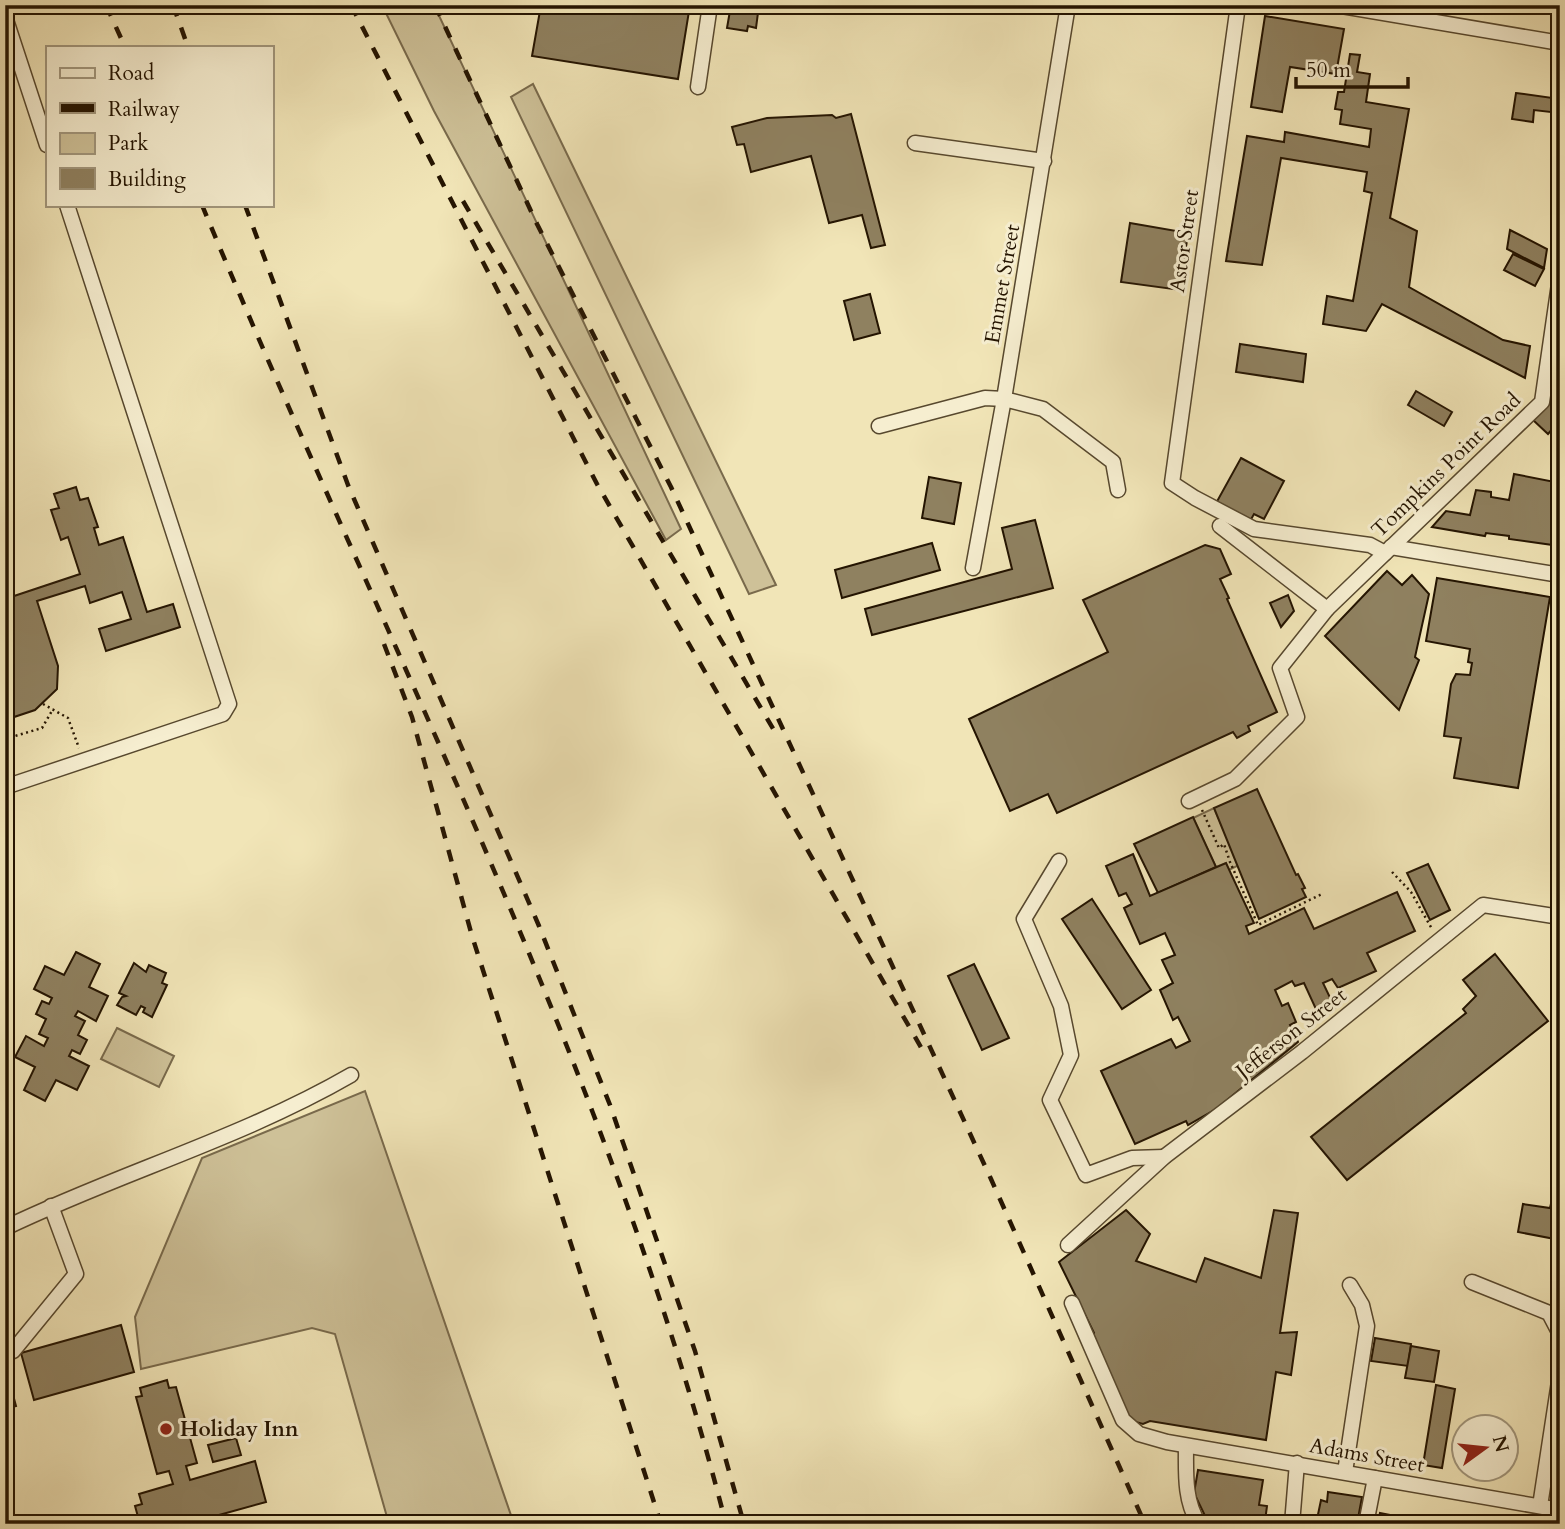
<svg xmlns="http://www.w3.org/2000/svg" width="1565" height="1529" font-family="Cardo,serif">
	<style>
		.green { fill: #cec198; stroke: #796a4c; stroke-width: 2 }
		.building { fill: #8f8160; stroke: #241401; stroke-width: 2 }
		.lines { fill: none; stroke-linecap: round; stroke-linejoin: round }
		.minor-casing { stroke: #57482e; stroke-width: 17 }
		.path { stroke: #241401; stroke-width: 2.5; stroke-dasharray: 2 3.5; stroke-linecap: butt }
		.minor { stroke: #f6eed0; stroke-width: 14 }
		.rail { stroke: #241401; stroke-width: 4.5; stroke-dasharray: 12 12; stroke-linecap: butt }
		.poi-dot { fill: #8f2418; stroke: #f6eed0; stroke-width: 2.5 }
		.labels { text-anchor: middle; stroke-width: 6; stroke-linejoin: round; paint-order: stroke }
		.street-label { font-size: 21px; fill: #241401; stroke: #f6eed0 }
		.poi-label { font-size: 21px; font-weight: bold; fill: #241401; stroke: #f6eed0; text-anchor: start }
	</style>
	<rect width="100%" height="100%" fill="#f1e5b7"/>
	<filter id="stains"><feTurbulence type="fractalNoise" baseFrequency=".00286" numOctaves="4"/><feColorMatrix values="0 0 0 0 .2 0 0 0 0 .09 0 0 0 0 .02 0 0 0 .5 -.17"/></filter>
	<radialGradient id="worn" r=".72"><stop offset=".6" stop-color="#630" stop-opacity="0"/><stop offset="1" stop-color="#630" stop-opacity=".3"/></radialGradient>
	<!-- green -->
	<g class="green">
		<path d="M 382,5 L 434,5 L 681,529 L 666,540 L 434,111 Z"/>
		<path d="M 533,84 L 776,585 L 749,594 L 511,97 Z"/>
		<path d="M 1214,808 L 1239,865 L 1229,870 L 1226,863 L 1216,867 L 1193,818 Z"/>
		<path d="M 117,1028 L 174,1056 L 159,1087 L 101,1059 Z"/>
		<path d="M 365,1091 L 514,1524 L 389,1524 L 335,1334 L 312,1328 L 141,1369 L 135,1317 L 202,1158 Z"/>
	</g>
	<!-- building -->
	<g class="building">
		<path d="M 541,5 L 690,5 L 678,79 L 532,56 Z"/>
		<path d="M 731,5 L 759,5 L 756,28 L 748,26 L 747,31 L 727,28 Z"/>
		<path d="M 1534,5 L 1560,5 L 1560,13 L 1534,8 Z"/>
		<path d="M 1265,16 L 1344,29 L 1336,74 L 1290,67 L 1282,112 L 1251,107 Z"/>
		<path d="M 1350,54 L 1360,55 L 1357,72 L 1370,74 L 1366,102 L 1409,109 L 1390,218 L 1417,231 L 1409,287 L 1503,340 L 1530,346 L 1525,378 L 1382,304 L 1366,331 L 1323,324 L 1327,296 L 1353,301 L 1372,193 L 1364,191 L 1367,172 L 1281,158 L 1262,265 L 1226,261 L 1247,136 L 1284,142 L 1285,132 L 1369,147 L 1371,129 L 1340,124 L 1342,110 L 1335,109 L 1338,92 L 1344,92 Z"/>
		<path d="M 1516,93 L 1560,99 L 1559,113 L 1534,110 L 1533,122 L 1512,119 Z"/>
		<path d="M 851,114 L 885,245 L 871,248 L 862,215 L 829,223 L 811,156 L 751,172 L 744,144 L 737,145 L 732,127 L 767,118 L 832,115 L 836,118 Z"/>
		<path d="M 1130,223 L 1188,233 L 1180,290 L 1121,282 Z"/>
		<path d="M 1510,230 L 1547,249 L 1544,268 L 1507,249 Z"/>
		<path d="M 1513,254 L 1544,269 L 1535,286 L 1504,270 Z"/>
		<path d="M 870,294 L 880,333 L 854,340 L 844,301 Z"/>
		<path d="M 1240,344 L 1306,354 L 1303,382 L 1236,372 Z"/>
		<path d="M 1416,391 L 1452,412 L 1444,426 L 1408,405 Z"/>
		<path d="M 1560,393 L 1560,433 L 1554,427 L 1548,434 L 1533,420 Z"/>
		<path d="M 1241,458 L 1284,481 L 1264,519 L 1254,514 L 1249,523 L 1215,505 Z"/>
		<path d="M 1514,474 L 1560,483 L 1560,546 L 1509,539 L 1509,536 L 1486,533 L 1485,536 L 1432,527 L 1446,511 L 1470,515 L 1476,490 L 1491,492 L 1491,497 L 1509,500 Z"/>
		<path d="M 929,477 L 961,483 L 954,524 L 922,518 Z"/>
		<path d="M 76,487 L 80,500 L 88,498 L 98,527 L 94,528 L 99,545 L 123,537 L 147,612 L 173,604 L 180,627 L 106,651 L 99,629 L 131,619 L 122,592 L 90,603 L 85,586 L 37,601 L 58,666 L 57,689 L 35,710 L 5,720 L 5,599 L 80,574 L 68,537 L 61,540 L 51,510 L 59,508 L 54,494 Z"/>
		<path d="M 1035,520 L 1053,588 L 872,635 L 865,609 L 1012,569 L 1002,528 Z"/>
		<path d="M 932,543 L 940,570 L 842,598 L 835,570 Z"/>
		<path d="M 1205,545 L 1220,549 L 1231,574 L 1220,579 L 1229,598 L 1227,599 L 1277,712 L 1248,726 L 1250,731 L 1237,738 L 1233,732 L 1057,813 L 1048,794 L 1010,811 L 969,719 L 1108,652 L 1083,600 Z"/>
		<path d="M 1387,571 L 1402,585 L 1412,575 L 1429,594 L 1415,657 L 1419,660 L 1399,710 L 1325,636 Z"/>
		<path d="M 1437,578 L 1550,597 L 1518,788 L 1454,778 L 1461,738 L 1444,736 L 1451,684 L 1456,674 L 1470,675 L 1472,663 L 1468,662 L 1470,649 L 1426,641 Z"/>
		<path d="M 1288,595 L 1294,611 L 1281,627 L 1270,603 Z"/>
		<path d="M 1257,789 L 1296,875 L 1298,874 L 1305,888 L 1302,889 L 1306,897 L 1259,919 L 1214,808 Z"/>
		<path d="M 1193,817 L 1216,867 L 1158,893 L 1134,844 Z"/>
		<path d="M 1133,854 L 1150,896 L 1226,863 L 1254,923 L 1246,926 L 1249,934 L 1304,908 L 1314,929 L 1397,892 L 1415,931 L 1367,953 L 1376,971 L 1338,988 L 1332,979 L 1323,983 L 1335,1008 L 1321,1020 L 1304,983 L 1295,986 L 1292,981 L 1275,990 L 1282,1006 L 1288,1003 L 1296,1022 L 1290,1025 L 1298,1042 L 1216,1109 L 1188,1125 L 1186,1121 L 1135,1144 L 1101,1071 L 1171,1039 L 1176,1048 L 1190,1041 L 1178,1017 L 1173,1020 L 1160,990 L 1173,983 L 1162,960 L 1175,955 L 1165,933 L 1140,944 L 1124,908 L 1132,904 L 1126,893 L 1119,896 L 1106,866 Z"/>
		<path d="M 1428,864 L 1450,910 L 1430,920 L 1407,873 Z"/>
		<path d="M 1092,899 L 1151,990 L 1122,1009 L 1062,919 Z"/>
		<path d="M 76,952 L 100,964 L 89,987 L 108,996 L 96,1021 L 78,1011 L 75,1016 L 85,1021 L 78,1035 L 87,1040 L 80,1054 L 72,1050 L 69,1056 L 89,1066 L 77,1090 L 56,1080 L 45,1101 L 24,1090 L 35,1067 L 15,1057 L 26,1036 L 44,1046 L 48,1038 L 39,1034 L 46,1019 L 36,1014 L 42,1001 L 49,1004 L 52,998 L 34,989 L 45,966 L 64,975 Z"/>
		<path d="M 1495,954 L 1548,1021 L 1347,1180 L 1311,1137 L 1466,1013 L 1463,1009 L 1476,996 L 1463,980 Z"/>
		<path d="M 134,963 L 146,972 L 149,965 L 166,973 L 162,983 L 167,985 L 152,1017 L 143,1012 L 145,1008 L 141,1006 L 136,1015 L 117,1005 L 122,997 L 126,996 L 119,993 Z"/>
		<path d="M 974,964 L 1009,1038 L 982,1050 L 948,976 Z"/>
		<path d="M 1560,1164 L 1560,1240 L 1518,1232 L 1523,1204 L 1550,1208 Z"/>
		<path d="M 1126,1210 L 1150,1234 L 1136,1261 L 1196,1282 L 1205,1258 L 1261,1278 L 1274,1210 L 1298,1213 L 1280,1333 L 1297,1332 L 1291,1375 L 1276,1372 L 1266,1440 L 1150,1421 L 1143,1424 L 1132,1421 L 1124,1412 L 1090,1339 L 1094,1333 L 1059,1262 Z"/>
		<path d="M 121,1325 L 134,1372 L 34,1400 L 21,1353 Z"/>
		<path d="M 1375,1338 L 1411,1344 L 1408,1366 L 1371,1361 Z"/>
		<path d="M 1411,1346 L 1439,1351 L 1434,1382 L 1405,1378 Z"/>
		<path d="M 167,1380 L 169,1388 L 176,1387 L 197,1463 L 186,1466 L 190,1480 L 255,1461 L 266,1502 L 219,1515 L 221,1524 L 140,1524 L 135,1506 L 142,1504 L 139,1494 L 173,1484 L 169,1471 L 157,1474 L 136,1397 L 142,1396 L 140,1388 Z"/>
		<path d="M 1436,1385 L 1455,1389 L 1442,1468 L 1423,1465 Z"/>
		<path d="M 12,1391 L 16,1406 L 5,1409 L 5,1393 Z"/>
		<path d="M 236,1438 L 241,1455 L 213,1462 L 208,1445 Z"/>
		<path d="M 1198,1470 L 1263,1480 L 1259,1505 L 1267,1506 L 1265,1521 L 1209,1524 L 1194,1493 Z"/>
		<path d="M 1328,1492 L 1362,1497 L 1357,1524 L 1316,1524 L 1321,1500 L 1327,1502 Z"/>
		<path d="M 1380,1513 L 1426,1522 L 1426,1524 L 1371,1524 L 1373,1517 L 1379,1518 Z"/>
	</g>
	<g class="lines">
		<defs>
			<g id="minor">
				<path d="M 1238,5 L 1172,483 L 1195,498 L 1254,529 L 1370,545 L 1385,553"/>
				<path d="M 1336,5 L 1560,43"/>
				<path d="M 5,17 L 47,145"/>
				<path d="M 698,87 L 710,5"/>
				<path d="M 915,143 L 1044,161"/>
				<path d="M 879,426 L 985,398 L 1004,399 L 1043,409 L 1113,462 L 1118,490"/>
				<path d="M 1220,526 L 1327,609"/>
				<path d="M 1391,547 L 1560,575"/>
				<path d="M 973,568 L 1004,399 L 1068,5"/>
				<path d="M 5,787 L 223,714 L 229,704 L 67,205"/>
				<path d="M 1189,801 L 1235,779 L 1297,717 L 1280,668 L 1327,609 L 1542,402 L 1560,277"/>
				<path d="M 1059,861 L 1024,919 L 1061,1006 L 1071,1055 L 1050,1100 L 1086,1175 L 1132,1158 L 1164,1157"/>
				<path d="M 5,1228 C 119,1173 242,1138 351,1075"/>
				<path d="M 1068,1245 L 1164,1157 L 1302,1052 L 1483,905 L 1560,917"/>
				<path d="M 1472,1282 L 1549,1313 L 1560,1334"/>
				<path d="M 1072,1303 L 1123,1420 L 1139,1434 L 1167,1442 L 1560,1510"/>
				<path d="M 5,1354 L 13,1351 L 76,1274 L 51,1206"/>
				<path d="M 1186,1446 C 1186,1472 1184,1501 1199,1524"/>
				<path d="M 1345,1472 L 1367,1326 L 1362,1305 L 1350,1285"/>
				<path d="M 1540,1506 L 1560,1375"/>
				<path d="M 1292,1524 L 1297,1463"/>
				<path d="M 1366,1524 L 1375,1478"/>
			</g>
		</defs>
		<!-- minor casing -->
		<use href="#minor" class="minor-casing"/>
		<!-- path -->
		<g class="path">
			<path d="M 5,384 L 10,382"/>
			<path d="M 5,583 L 10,598"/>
			<path d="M 43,704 L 68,718 L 79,748"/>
			<path d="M 5,739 L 42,728 L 53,709"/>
			<path d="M 1202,810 L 1219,848 L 1224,844 L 1230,862 L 1258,925 L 1322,894"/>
			<path d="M 1392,872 L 1411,892 L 1432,929"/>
		</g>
		<!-- minor -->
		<use href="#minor" class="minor"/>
		<!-- rail -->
		<g class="rail">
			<path d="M 106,5 L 125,47"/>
			<path d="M 173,5 L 188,47"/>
			<path d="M 351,5 L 597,484 L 922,1049"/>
			<path d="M 435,5 L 537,224 L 671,487 L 991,1179 L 1145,1524"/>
			<path d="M 463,201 L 775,732"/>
			<path d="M 202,205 C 383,642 608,1063 726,1524"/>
			<path d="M 245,205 L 348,485 L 539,926 L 610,1105 L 695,1351 L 744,1524"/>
			<path d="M 384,644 L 412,717 L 472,936 L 661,1524"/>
		</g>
	</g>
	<!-- markers -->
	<circle class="poi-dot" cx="166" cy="1429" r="7"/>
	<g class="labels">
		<!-- street labels -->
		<g class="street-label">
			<text transform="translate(1184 241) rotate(-82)" y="7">Astor Street</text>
			<text transform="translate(1002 284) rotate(-80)" y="7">Emmet Street</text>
			<text transform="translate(1446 465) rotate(-44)" y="7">Tompkins Point Road</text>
			<text transform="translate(1291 1033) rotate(-38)" y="7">Jefferson Street</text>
			<text transform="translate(1367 1455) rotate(10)" y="7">Adams Street</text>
		</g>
		<!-- poi labels -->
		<g class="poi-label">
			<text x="180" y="1436">Holiday Inn</text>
		</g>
	</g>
	<!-- margin -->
	<rect width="1565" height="1529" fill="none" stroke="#f1e5b7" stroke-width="28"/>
	<rect x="7" y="7" width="1551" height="1515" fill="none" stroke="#241401" stroke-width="3.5"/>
	<rect x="14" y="14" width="1537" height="1501" fill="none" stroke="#241401" stroke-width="2"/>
	<!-- legend -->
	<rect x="46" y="46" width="228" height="161" fill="#f6eed0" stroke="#a2977d" stroke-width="2"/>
	<rect x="60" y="68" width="35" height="10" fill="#f6eed0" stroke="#a2977d" stroke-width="2"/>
	<text x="108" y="80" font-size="21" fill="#241401">Road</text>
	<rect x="60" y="103" width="35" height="10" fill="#241401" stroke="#a2977d" stroke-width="2"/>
	<text x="108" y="116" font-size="21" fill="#241401">Railway</text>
	<rect x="60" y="133" width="35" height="21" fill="#cec198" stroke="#a2977d" stroke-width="2"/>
	<text x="108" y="150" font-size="21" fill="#241401">Park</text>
	<rect x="60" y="168" width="35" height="21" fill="#8f8160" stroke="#a2977d" stroke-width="2"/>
	<text x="108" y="186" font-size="21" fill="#241401">Building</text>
	<!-- north arrow -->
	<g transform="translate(1485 1448) rotate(75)"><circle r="33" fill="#f6eed0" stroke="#a2977d" stroke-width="2"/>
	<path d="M0-5L12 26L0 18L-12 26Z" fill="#8f2418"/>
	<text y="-10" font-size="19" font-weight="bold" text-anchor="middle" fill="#241401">N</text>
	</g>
	<!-- scale -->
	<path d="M1296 77v10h112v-10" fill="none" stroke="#241401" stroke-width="3.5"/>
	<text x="1306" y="77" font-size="21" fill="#241401" stroke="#f6eed0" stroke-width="5" paint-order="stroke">50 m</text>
	<rect width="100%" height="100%" filter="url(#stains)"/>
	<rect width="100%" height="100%" fill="url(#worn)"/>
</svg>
